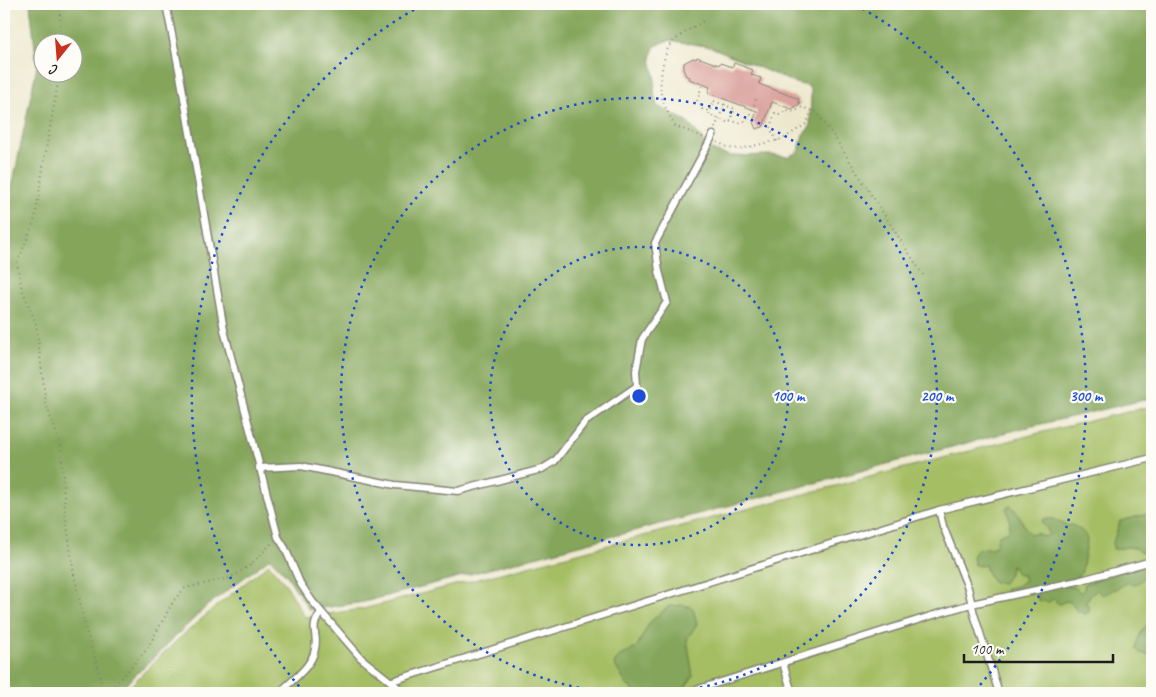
<svg xmlns="http://www.w3.org/2000/svg" width="1156" height="697" font-family="Caveat,sans-serif">
	<style>
		.green { fill: #a5be64; stroke: #606d40 }
		.forest { fill: #84a55a; stroke: #50603b; fill-rule: evenodd }
		.building { fill: #dba39e }
		.lines { fill: none; stroke-linecap: round; stroke-linejoin: round }
		.service-casing { stroke: #848274; stroke-width: 9 }
		.path { stroke: #848274; stroke-width: 2; stroke-dasharray: 1 4; stroke-linecap: butt }
		.service { stroke: #fff; stroke-width: 6 }
		.ring { fill: none; stroke: #1d4ed8; stroke-width: 2.5; stroke-dasharray: 2.5 5 }
		.centre { fill: #1d4ed8; stroke: #fdfcf7; stroke-width: 2.5 }
		.ring-label { font-size: 15px; text-anchor: middle; font-weight: bold; fill: #1d4ed8; stroke: #fdfcf7; stroke-width: 4.5; stroke-linejoin: round; paint-order: stroke }
	</style>
	<rect width="100%" height="100%" fill="#fdfcf7"/>
	<filter id="ink" filterUnits="userSpaceOnUse"><feTurbulence type="fractalNoise" baseFrequency=".02" numOctaves="2"/><feDisplacementMap in="SourceGraphic" scale="10" xChannelSelector="R" yChannelSelector="G"/><feConvolveMatrix kernelMatrix="1 2 1 2 8 2 1 2 1" color-interpolation-filters="sRGB"/></filter>
	<filter id="wash" filterUnits="userSpaceOnUse"><feTurbulence type="fractalNoise" baseFrequency=".0096" numOctaves="4" result="noise"/><feDisplacementMap in="SourceGraphic" scale="20" xChannelSelector="R" yChannelSelector="G"/><feGaussianBlur stdDeviation="1.12" result="paint"/><feColorMatrix in="noise" values="0 0 0 0 0 0 0 0 0 0 0 0 0 0 0 0 0 1.4 0 .05"/><feComposite in="paint" operator="in"/></filter>
	<g filter="url(#wash)">
		<rect width="100%" height="100%" fill="#ede8cd"/>
		<!-- green -->
		<path class="green" d="M 1152,406 L 1152,693 L 124,693 C 168,645 218,604 269,564 L 287,586 L 305,617 L 363,609 L 1039,433 Z"/>
		<!-- forest -->
		<g class="forest">
			<path d="M 30,4 L 1152,4 L 1152,398 L 1020,429 L 364,602 L 309,610 L 288,577 L 270,558 L 208,605 L 117,693 L 4,693 L 4,225 L 37,66 ZM 668,40 L 711,47 L 795,83 L 808,86 L 811,91 L 810,127 L 803,134 L 799,151 L 788,157 L 772,155 L 731,156 L 716,152 L 704,144 L 699,135 L 686,121 L 657,106 L 654,93 L 655,76 L 651,59 L 654,47 ZM 42,42 L 72,42 L 72,72 L 42,72 Z"/>
			<path d="M 1010,506 C 1021,512 1022,527 1031,535 L 1036,533 L 1045,537 L 1049,534 L 1047,529 L 1042,523 L 1043,519 L 1053,519 L 1068,526 L 1072,525 C 1092,535 1087,541 1084,559 C 1083,564 1083,571 1080,575 C 1077,578 1070,580 1065,582 L 1066,586 L 1074,587 L 1080,592 L 1083,592 L 1085,584 L 1114,574 L 1152,564 L 1152,575 L 1145,576 C 1139,584 1136,585 1127,583 L 1103,595 L 1097,590 L 1089,597 L 1086,603 L 1089,607 L 1089,612 L 1085,614 L 1076,610 L 1072,603 L 1067,601 L 1059,604 L 1053,599 L 1049,602 L 1039,601 L 1037,597 L 1037,593 L 1004,595 L 1006,589 L 1017,586 L 1025,580 L 1023,575 L 1018,575 L 1012,565 L 1011,565 L 1010,573 L 1003,583 L 994,582 L 989,576 L 985,565 L 978,566 L 974,564 L 973,557 L 977,549 L 995,547 L 999,535 L 1004,532 L 1007,533 C 1012,526 1009,515 1006,508 Z"/>
			<path d="M 1152,513 L 1152,556 C 1144,556 1141,550 1134,548 C 1125,545 1121,550 1113,549 L 1113,543 L 1120,521 Z"/>
			<path d="M 684,605 L 693,608 L 697,624 L 687,639 L 693,676 L 684,689 L 663,693 L 636,693 L 626,684 L 614,664 L 620,656 L 636,648 L 650,622 L 669,606 Z"/>
			<path d="M 1152,622 L 1152,655 L 1140,653 L 1136,649 C 1138,637 1141,627 1152,622 Z"/>
		</g>
		<g id="blocks">
			<!-- building -->
			<path class="building" d="M 697,57 L 719,65 L 720,63 L 732,67 L 734,63 L 753,70 L 751,75 L 761,78 L 759,84 L 799,99 L 798,102 L 801,103 L 792,109 L 772,102 L 763,127 L 756,129 L 753,122 L 757,111 L 708,93 L 710,87 L 689,79 L 690,77 L 686,76 L 683,69 L 684,63 L 693,58 L 696,59 Z"/>
		</g>
	</g>
	<g filter="url(#ink)">
		<use href="#blocks" fill-opacity="0" stroke="#848274" stroke-width="1"/>
		<g class="lines">
			<defs>
				<g id="service">
					<path d="M 166,4 L 180,75 L 224,330 L 278,537 L 285,548 L 300,583 L 312,601 L 361,658 L 405,693"/>
					<path d="M 4,10 L 4,4"/>
					<path d="M 259,468 L 301,466 L 395,485 L 458,491 L 542,469 L 555,461 L 585,422 L 637,386 L 636,371 L 642,339 L 667,302 L 659,271 L 655,243 L 713,135"/>
					<path d="M 939,510 L 943,526 L 968,588 L 974,614 L 999,693"/>
					<path d="M 783,663 L 792,693"/>
					<path d="M 392,681 L 939,510 L 1152,458"/>
					<path d="M 279,693 C 291,681 312,667 315,649 C 319,631 308,631 321,612"/>
					<path d="M 686,693 L 937,614 L 971,604 L 1078,581 L 1152,561"/>
				</g>
			</defs>
			<!-- service casing -->
			<use href="#service" class="service-casing"/>
			<!-- path -->
			<g class="path">
				<path d="M 59,4 L 61,42"/>
				<path d="M 60,72 L 45,155 L 35,219 L 17,264 L 22,289 L 36,323 L 46,404 L 61,446 L 65,511 L 74,575 L 86,630 L 98,667 L 103,693"/>
				<path d="M 702,86 L 697,100 L 702,109 L 710,112"/>
				<path d="M 714,101 L 735,109 L 729,123 L 709,115 Z"/>
				<path d="M 730,120 L 738,123 L 748,120 L 756,99"/>
				<path d="M 715,128 L 726,101"/>
				<path d="M 703,137 L 675,126 C 670,116 663,105 661,94 C 659,82 663,55 670,45 C 678,36 695,26 705,20"/>
				<path d="M 777,141 L 770,128 L 775,113 L 779,115 L 787,110 L 794,112 L 802,107 L 817,113 L 833,135 L 923,275"/>
				<path d="M 717,142 L 729,148 L 740,149 L 783,139 L 806,124 L 812,111"/>
				<path d="M 108,693 L 147,649 L 174,600 L 185,588 L 230,578 L 249,566 L 273,542"/>
			</g>
			<!-- service -->
			<use href="#service" class="service"/>
		</g>
	</g>
	<!-- distance rings -->
	<g class="ring">
		<circle cx="639" cy="396" r="149"/>
		<path d="M616 693A298 298 0 1 1 662 693"/>
		<path d="M304 692A447 447 0 0 1 422 5M856 5A447 447 0 0 1 974 692"/>
	</g>
	<circle cx="639" cy="396" r="8" class="centre"/>
	<g class="ring-label">
		<text x="788" y="401">100 m</text>
		<text x="937" y="401">200 m</text>
		<text x="1086" y="401">300 m</text>
	</g>
	<!-- margin -->
	<rect width="1156" height="697" fill="none" stroke="#fdfcf7" stroke-width="20"/>
	<!-- north arrow -->
	<g transform="translate(58 58) rotate(197)"><circle r="24" fill="#fdfcf7" stroke="#a3a29f"/>
	<path d="M0-4L9 19L0 12L-9 19Z" fill="#c8321e"/>
	<text y="-8" font-size="14" font-weight="bold" text-anchor="middle" fill="#1c1c1c">С</text>
	</g>
	<!-- scale -->
	<path d="M964 654v8h149v-8" fill="none" stroke="#1c1c1c" stroke-width="2.5"/>
	<text x="971" y="654" font-size="15" fill="#1c1c1c" stroke="#fdfcf7" stroke-width="4" paint-order="stroke">100 m</text>
</svg>
